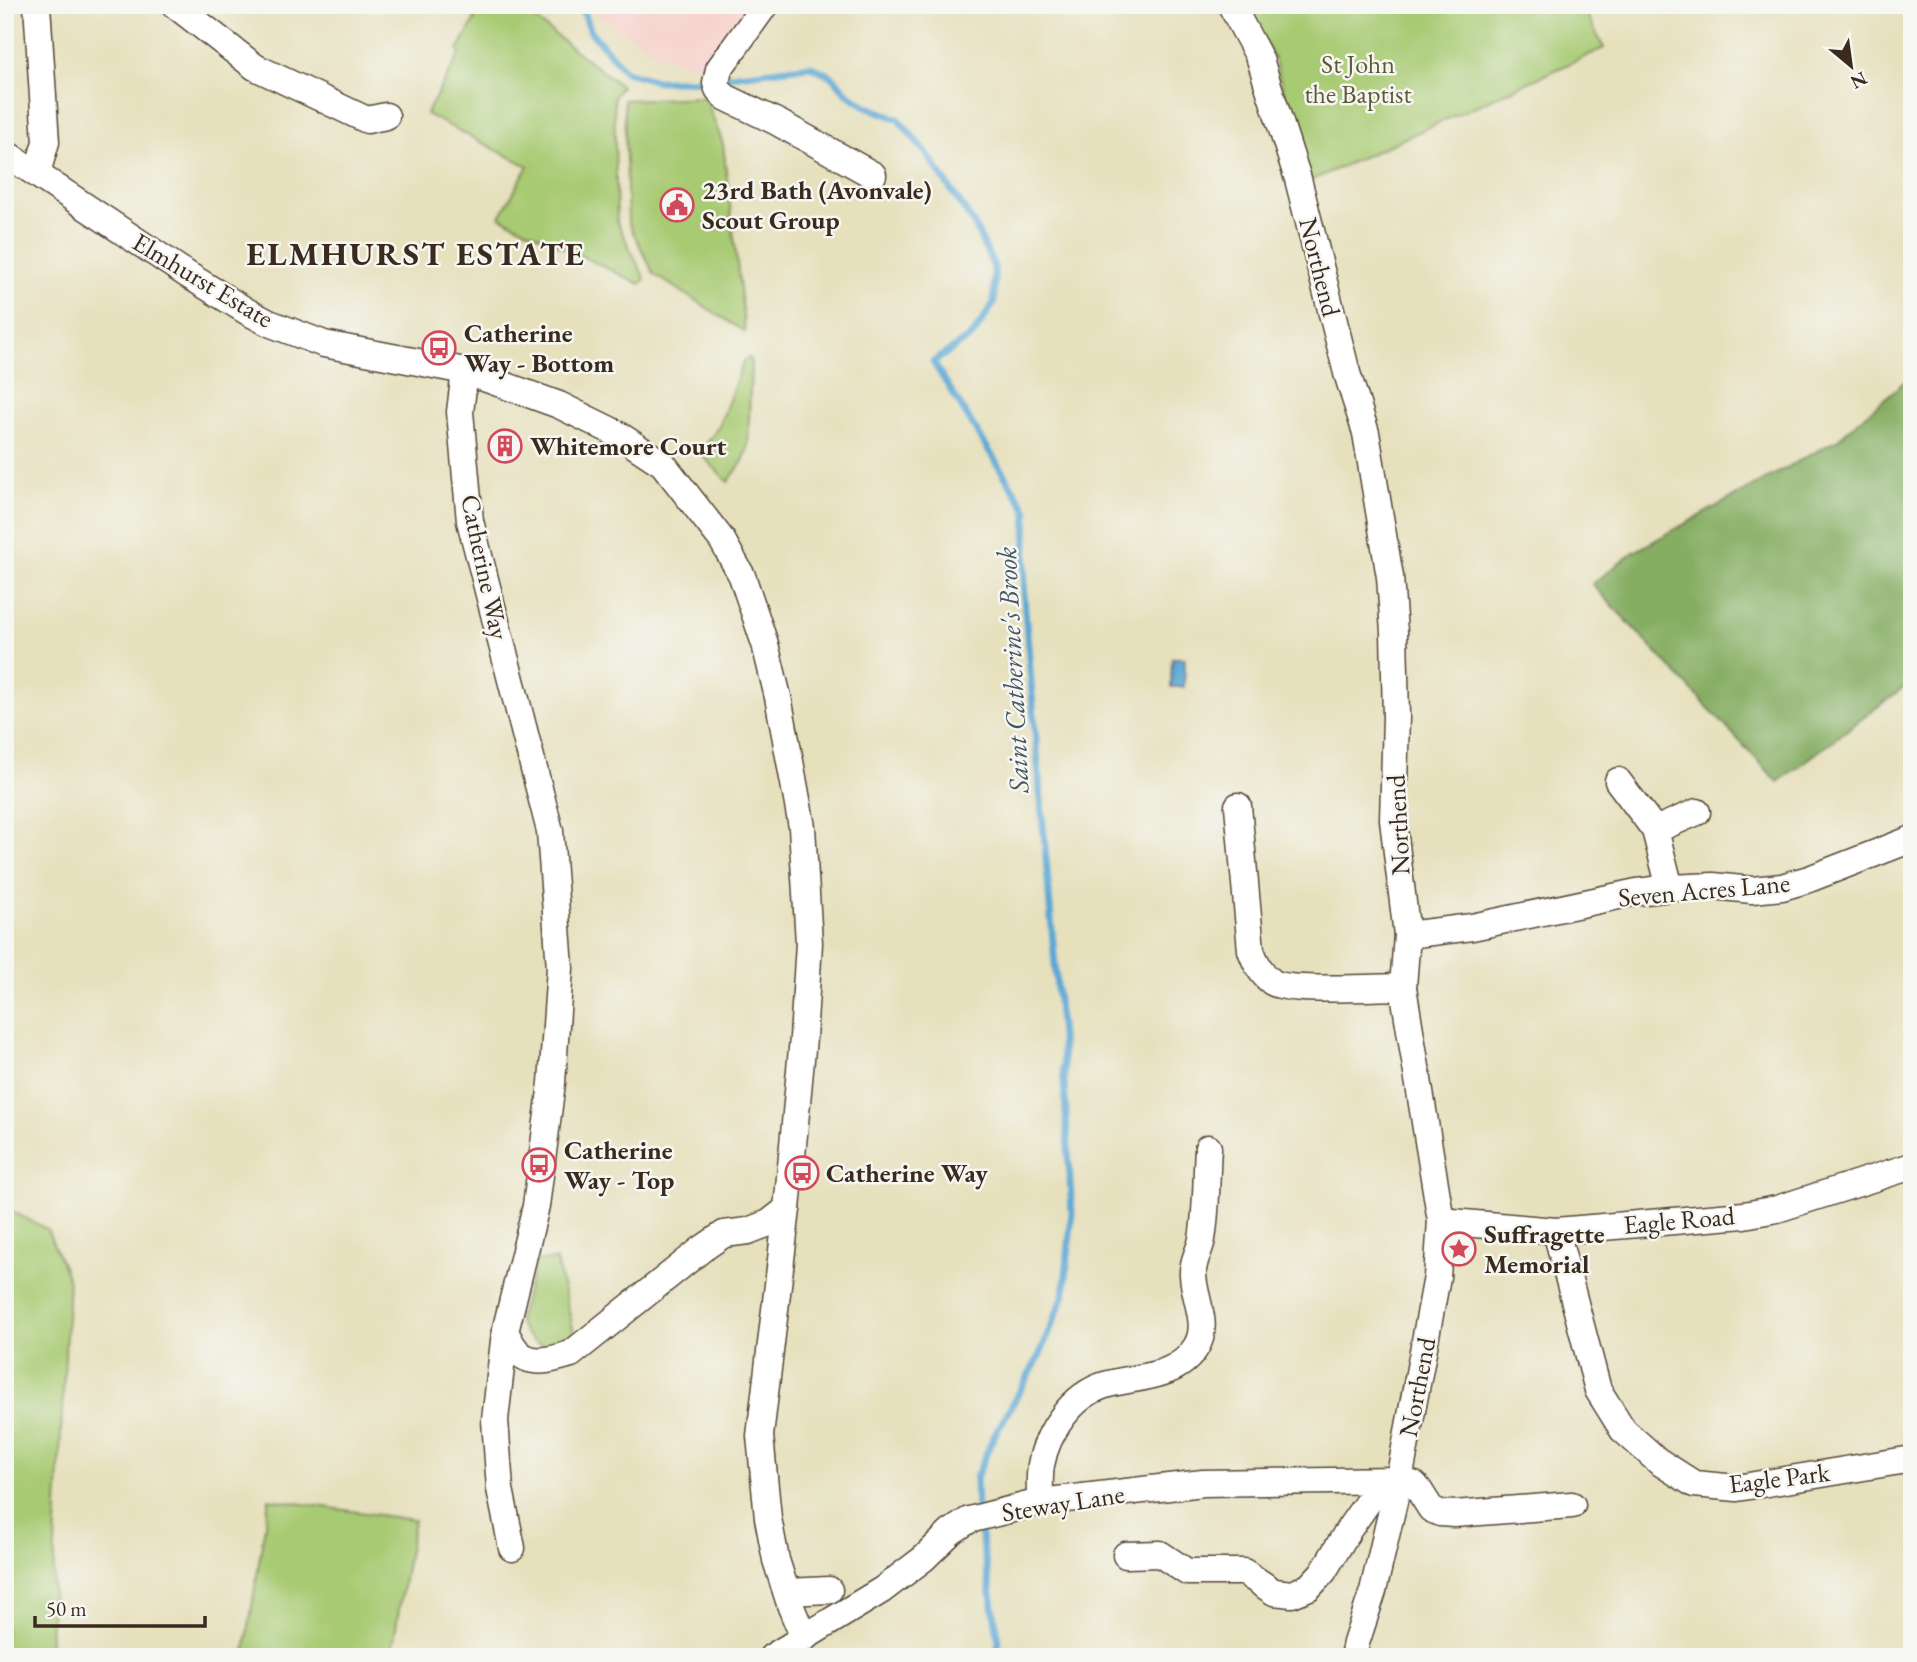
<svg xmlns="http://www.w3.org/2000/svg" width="1917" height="1662" font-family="'EB Garamond',serif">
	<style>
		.built { fill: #f7d0ca }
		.green { fill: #a8ca72; stroke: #727a48; stroke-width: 2 }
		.forest { fill: #86ae64; stroke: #606c41; stroke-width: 2 }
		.water { fill: #5ba7d4; stroke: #4b6879; stroke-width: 2 }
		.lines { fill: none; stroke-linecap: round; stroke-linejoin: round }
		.stream { stroke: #5ba7d4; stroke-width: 7 }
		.street-casing { stroke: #554536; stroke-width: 29 }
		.street { stroke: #fff; stroke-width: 26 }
		.labels { text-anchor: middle; stroke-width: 5; stroke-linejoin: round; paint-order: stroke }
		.park-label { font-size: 26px; fill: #5c5a37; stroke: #f6f6f2 }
		.poi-label { font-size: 26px; font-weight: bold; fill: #3b2a1e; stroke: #f6f6f2; text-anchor: start }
		.street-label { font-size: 26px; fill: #3b2a1e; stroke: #f6f6f2 }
		.water-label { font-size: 28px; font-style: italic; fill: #46565e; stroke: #f6f6f2 }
		.district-label { font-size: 33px; font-weight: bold; letter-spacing: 2px; fill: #3b2a1e; stroke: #f6f6f2 }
	</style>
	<rect width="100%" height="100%" fill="#f6f6f2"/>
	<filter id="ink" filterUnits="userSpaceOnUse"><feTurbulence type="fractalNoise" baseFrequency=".0143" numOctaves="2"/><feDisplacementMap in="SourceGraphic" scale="14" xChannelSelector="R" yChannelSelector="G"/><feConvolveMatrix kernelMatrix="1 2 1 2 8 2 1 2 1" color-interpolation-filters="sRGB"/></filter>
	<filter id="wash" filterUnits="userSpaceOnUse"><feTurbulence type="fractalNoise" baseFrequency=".00686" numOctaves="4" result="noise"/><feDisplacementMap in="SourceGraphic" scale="28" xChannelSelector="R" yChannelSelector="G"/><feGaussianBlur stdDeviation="1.57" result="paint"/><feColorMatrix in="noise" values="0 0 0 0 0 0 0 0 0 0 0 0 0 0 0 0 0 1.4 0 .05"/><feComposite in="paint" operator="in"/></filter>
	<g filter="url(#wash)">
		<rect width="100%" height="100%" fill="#e6e0bc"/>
		<!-- built -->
		<path class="built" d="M 580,5 L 758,5 L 713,67 L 690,65 L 659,54 Z"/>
		<!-- green -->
		<g class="green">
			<path d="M 466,5 L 517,5 L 621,86 L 614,97 L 617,222 L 645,279 L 640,284 L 500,217 L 528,166 L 426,114 L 460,54 L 458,50 L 475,19 Z"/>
			<path d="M 1246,5 L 1582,5 L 1604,48 L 1310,181 L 1275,61 Z"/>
			<path d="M 705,97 L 723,144 L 745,332 L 654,274 L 628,222 L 624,100 Z"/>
			<path d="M 749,358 L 751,363 L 748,447 L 743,461 L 728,482 L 700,453 L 719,426 L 744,360 Z"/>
			<path d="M 5,1208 L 47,1229 L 69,1281 L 49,1657 L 5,1657 Z"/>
			<path d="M 556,1260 L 574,1332 C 568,1336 561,1342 553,1344 C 536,1349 523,1334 518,1319 L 537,1261 Z"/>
			<path d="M 269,1499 L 414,1520 L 391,1657 L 275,1657 L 245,1652 Z"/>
		</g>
		<!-- forest -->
		<path class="forest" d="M 1912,375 L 1912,681 L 1778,782 L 1592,584 L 1634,552 L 1837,440 Z"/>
		<!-- water -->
		<path class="water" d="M 1172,658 L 1185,658 L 1184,687 L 1171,687 Z"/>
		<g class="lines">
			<!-- stream -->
			<g class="stream">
				<path d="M 570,5 L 584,13 L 591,32 L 626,72 L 657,81 L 690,81 L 710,78"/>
				<path d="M 722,77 L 811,66 L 831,76 L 849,95 L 868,107 L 898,119 L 927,154 L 974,224 L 994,267 L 994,303 L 973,335 L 933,362 L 1027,511 L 1024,598 L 1062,1049 L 1072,1213 L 1064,1295 L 1038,1359 L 992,1440 L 976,1478 L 977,1512"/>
				<path d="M 979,1524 L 999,1642 L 994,1657"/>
			</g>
		</g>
	</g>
	<g filter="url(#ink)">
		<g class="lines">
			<defs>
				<g id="street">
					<path d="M 175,5 L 255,67 L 367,120 L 386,116"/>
					<path d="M 765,5 L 719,69 L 716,83 L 718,89 L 725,97 L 777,122 L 873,175"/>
					<path d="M 1231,5 L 1260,59 L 1267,82 L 1298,179 L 1347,373 L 1366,433 L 1390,577 L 1394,632 L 1396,717 L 1393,820 L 1407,935 L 1403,987 L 1441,1221 L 1437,1277 L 1399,1480 L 1373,1591 L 1356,1643 L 1353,1657"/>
					<path d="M 5,153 L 188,275 L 248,312 L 269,323 L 324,344 L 465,371 L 559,405 L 616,433 L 663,464 L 722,540 L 742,576 L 765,644 L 778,697 L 789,756 L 802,827 L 809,943 L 803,1038 L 787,1209 L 760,1436 L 768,1518 L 776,1560 L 791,1607 L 804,1638"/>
					<path d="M 37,173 L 46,142 L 37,5"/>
					<path d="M 465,371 L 460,412 L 470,521 L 550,831 L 560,968 L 552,1083 L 536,1206 L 505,1332 C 509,1338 512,1346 517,1351 C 531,1367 554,1359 571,1354 L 702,1249 L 724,1234 L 748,1231 L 769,1223 L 787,1209"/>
					<path d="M 1618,781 L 1655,830 L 1670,888"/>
					<path d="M 1238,806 L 1251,950 C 1255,962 1261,974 1272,982 C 1288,993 1379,987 1403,987"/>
					<path d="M 1655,830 L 1697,812"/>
					<path d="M 1407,935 L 1472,927 L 1637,892 L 1670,888 L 1713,886 L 1752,890 L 1782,887 L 1809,879 L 1912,839"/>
					<path d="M 1441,1221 L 1556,1231 L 1744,1215 L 1777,1209 L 1912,1166"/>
					<path d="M 1556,1231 L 1598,1390 L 1623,1430 L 1658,1461 L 1694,1484 L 1737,1488 L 1912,1459"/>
					<path d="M 505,1332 L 495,1420 L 500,1489 L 512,1548"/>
					<path d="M 1040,1502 C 1040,1490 1039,1477 1041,1465 C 1047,1432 1072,1395 1105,1385 C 1136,1376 1177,1379 1196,1347 C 1210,1325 1194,1299 1193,1275 C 1192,1261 1200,1251 1202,1239 C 1207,1209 1206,1178 1208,1148"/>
					<path d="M 1126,1555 L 1160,1554 L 1187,1572 L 1244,1572 L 1274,1592 L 1292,1594 L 1309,1587 L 1323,1572 L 1349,1529 L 1370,1499 L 1399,1480"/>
					<path d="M 787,1592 L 829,1590"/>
					<path d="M 772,1657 L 882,1590 L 923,1559 L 951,1532 L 969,1520 L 1040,1502 L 1203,1483 L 1399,1480 L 1415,1485 L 1419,1490 L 1431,1509 L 1440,1513 L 1454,1514 L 1572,1505"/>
				</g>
			</defs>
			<!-- street casing -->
			<use href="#street" class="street-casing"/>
			<!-- street -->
			<use href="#street" class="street"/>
		</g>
	</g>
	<!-- icons -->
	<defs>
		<symbol id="civic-ring" viewBox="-11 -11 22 22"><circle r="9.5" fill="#f6f6f2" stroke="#d1495b" stroke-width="1.5"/><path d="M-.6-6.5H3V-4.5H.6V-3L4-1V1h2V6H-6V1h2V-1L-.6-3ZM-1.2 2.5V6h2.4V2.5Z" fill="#d1495b"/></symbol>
		<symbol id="bus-ring" viewBox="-11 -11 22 22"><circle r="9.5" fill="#f6f6f2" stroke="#d1495b" stroke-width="1.5"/><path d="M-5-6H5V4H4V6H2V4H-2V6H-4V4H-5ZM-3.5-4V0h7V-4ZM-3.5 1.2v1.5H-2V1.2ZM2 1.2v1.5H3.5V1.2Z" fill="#d1495b"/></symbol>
		<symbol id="building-ring" viewBox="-11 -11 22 22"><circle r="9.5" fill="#f6f6f2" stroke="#d1495b" stroke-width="1.5"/><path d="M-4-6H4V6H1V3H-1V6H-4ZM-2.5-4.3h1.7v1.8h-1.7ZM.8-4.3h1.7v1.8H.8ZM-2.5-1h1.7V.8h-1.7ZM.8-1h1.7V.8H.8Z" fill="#d1495b"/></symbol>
		<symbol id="sight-ring" viewBox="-11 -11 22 22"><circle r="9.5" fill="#f6f6f2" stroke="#d1495b" stroke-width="1.5"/><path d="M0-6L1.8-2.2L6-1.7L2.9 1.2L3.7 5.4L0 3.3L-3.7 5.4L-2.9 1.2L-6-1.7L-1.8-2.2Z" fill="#d1495b"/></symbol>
	</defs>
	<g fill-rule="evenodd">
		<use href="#civic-ring" x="658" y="186" width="38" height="38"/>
		<use href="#bus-ring" x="420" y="329" width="38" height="38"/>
		<use href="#building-ring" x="486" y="427" width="38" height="38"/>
		<use href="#bus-ring" x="520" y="1146" width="38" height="38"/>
		<use href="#bus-ring" x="783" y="1154" width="38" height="38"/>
		<use href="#sight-ring" x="1440" y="1230" width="38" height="38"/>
	</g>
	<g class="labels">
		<!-- park labels -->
		<g class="park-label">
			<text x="1358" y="73">St John<tspan x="1358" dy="30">the Baptist</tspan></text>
		</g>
		<!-- poi labels -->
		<g class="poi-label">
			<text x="702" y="199">23rd Bath (Avonvale)<tspan x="702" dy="30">Scout Group</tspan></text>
			<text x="464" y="342">Catherine<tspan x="464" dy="30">Way - Bottom</tspan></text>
			<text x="530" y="455">Whitemore Court</text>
			<text x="564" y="1159">Catherine<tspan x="564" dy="30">Way - Top</tspan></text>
			<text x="826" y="1182">Catherine Way</text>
			<text x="1484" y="1243">Suffragette<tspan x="1484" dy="30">Memorial</tspan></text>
		</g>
		<!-- street labels -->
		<g class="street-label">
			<text transform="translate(1320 267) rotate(76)" y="9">Northend</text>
			<text transform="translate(203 280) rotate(31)" y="9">Elmhurst Estate</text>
			<text transform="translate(485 567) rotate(78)" y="9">Catherine Way</text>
			<text transform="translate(1398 825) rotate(-93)" y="9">Northend</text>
			<text transform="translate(1704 890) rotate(-5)" y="9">Seven Acres Lane</text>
			<text transform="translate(1679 1220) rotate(-5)" y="9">Eagle Road</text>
			<text transform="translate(1417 1387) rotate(-79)" y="9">Northend</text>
			<text transform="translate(1779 1478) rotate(-7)" y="9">Eagle Park</text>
			<text transform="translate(1063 1503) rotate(-9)" y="9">Steway Lane</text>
		</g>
		<!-- water labels -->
		<g class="water-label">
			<text transform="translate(1012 670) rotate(-93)" y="10">Saint Catherine's Brook</text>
		</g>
		<!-- district labels -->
		<g class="district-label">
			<text x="416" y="265">ELMHURST ESTATE</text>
		</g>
	</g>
	<!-- margin -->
	<rect width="1917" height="1662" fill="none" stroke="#f6f6f2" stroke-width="28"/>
	<!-- north arrow -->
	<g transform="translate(1851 66) rotate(151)" stroke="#f6f6f2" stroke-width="5" paint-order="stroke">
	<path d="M0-5L12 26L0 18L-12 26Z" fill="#3b2a1e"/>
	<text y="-10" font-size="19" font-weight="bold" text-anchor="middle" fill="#3b2a1e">N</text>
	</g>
	<!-- scale -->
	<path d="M35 1616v10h170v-10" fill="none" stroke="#3b2a1e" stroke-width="3.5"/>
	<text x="46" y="1616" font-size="21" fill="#3b2a1e" stroke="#f6f6f2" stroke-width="5" paint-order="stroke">50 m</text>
</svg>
